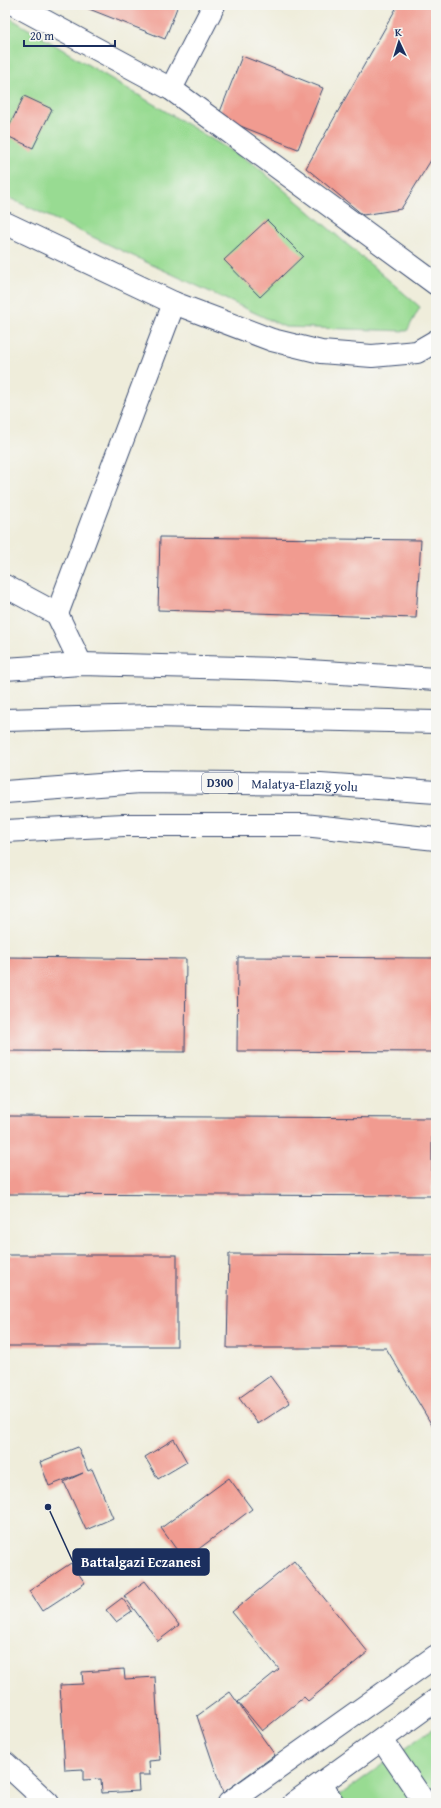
<svg xmlns="http://www.w3.org/2000/svg" width="441" height="1808" font-family="'Gentium Book Plus',serif">
	<style>
		.green { fill: #98db92; stroke: #5a8578 }
		.building { fill: #f19b90 }
		.lines { fill: none; stroke-linecap: round; stroke-linejoin: round }
		.minor-casing { stroke: #3b4c71; stroke-width: 24 }
		.major-casing { stroke: #3b4c71; stroke-width: 24 }
		.highway-casing { stroke: #3b4c71; stroke-width: 24 }
		.minor { stroke: #fff; stroke-width: 22 }
		.major { stroke: #fff; stroke-width: 22 }
		.highway { stroke: #fff; stroke-width: 22 }
		.labels { text-anchor: middle; stroke-width: 3; stroke-linejoin: round; paint-order: stroke }
		.shield { fill: #f6f6f2; stroke: #5d6b8a; stroke-width: 1 }
		.shield-label { font-size: 12px; font-weight: bold; fill: #1b2f5e }
		.street-label { font-size: 13px; fill: #1b2f5e; stroke: #f6f6f2 }
		.leader { fill: none; stroke: #1b2f5e; stroke-width: 1.5 }
		.callout-dot { fill: #1b2f5e; stroke: #f6f6f2; stroke-width: 1.5 }
		.callout { fill: #1b2f5e; stroke: #1b2f5e; stroke-width: 1.5 }
		.callout-label { font-size: 14px; text-anchor: middle; font-weight: bold; fill: #fff }
	</style>
	<rect width="100%" height="100%" fill="#f6f6f2"/>
	<filter id="ink" filterUnits="userSpaceOnUse"><feTurbulence type="fractalNoise" baseFrequency=".025" numOctaves="2"/><feDisplacementMap in="SourceGraphic" scale="8" xChannelSelector="R" yChannelSelector="G"/><feConvolveMatrix kernelMatrix="1 2 1 2 8 2 1 2 1" color-interpolation-filters="sRGB"/></filter>
	<filter id="wash" filterUnits="userSpaceOnUse"><feTurbulence type="fractalNoise" baseFrequency=".012" numOctaves="4" result="noise"/><feDisplacementMap in="SourceGraphic" scale="16" xChannelSelector="R" yChannelSelector="G"/><feGaussianBlur stdDeviation="0.9" result="paint"/><feColorMatrix in="noise" values="0 0 0 0 0 0 0 0 0 0 0 0 0 0 0 0 0 1.4 0 .05"/><feComposite in="paint" operator="in"/></filter>
	<g filter="url(#wash)">
		<rect width="100%" height="100%" fill="#efeddb"/>
		<!-- green -->
		<g class="green">
			<path d="M 5,15 L 255,165 L 420,307 L 407,331 L 285,327 L 5,196 Z"/>
			<path d="M 436,1726 L 436,1803 L 329,1803 Z"/>
		</g>
		<g id="blocks">
			<!-- building -->
			<g class="building">
				<path d="M 79,5 L 178,5 L 165,39 Z"/>
				<path d="M 398,5 L 436,5 L 436,152 L 401,209 L 363,215 L 306,168 Z"/>
				<path d="M 242,56 L 323,88 L 298,149 L 218,117 Z"/>
				<path d="M 24,96 L 52,109 L 33,148 L 5,135 Z"/>
				<path d="M 267,220 L 303,256 L 260,297 L 224,260 Z"/>
				<path d="M 160,537 L 421,540 L 416,618 L 158,610 Z"/>
				<path d="M 5,957 L 186,959 L 185,1052 L 5,1051 Z"/>
				<path d="M 238,957 L 436,958 L 436,1052 L 237,1051 Z"/>
				<path d="M 5,1116 L 432,1118 L 432,1196 L 5,1194 Z"/>
				<path d="M 229,1254 L 436,1255 L 436,1432 L 386,1348 L 227,1348 Z"/>
				<rect x="5" y="1255" width="172" height="91"/>
				<path d="M 270,1376 L 290,1403 L 258,1424 L 239,1398 Z"/>
				<path d="M 174,1439 L 187,1462 L 158,1479 L 145,1457 Z"/>
				<path d="M 78,1447 L 88,1471 L 92,1469 L 113,1518 L 86,1530 L 64,1482 L 83,1473 L 49,1486 L 40,1462 Z"/>
				<path d="M 229,1478 L 252,1509 L 184,1560 L 161,1528 Z"/>
				<path d="M 294,1561 L 368,1652 L 308,1701 L 304,1697 L 262,1731 L 238,1702 L 279,1669 L 232,1612 Z"/>
				<path d="M 71,1563 L 85,1583 L 42,1611 L 29,1591 Z"/>
				<path d="M 145,1581 L 179,1625 L 158,1641 L 124,1596 Z"/>
				<path d="M 122,1598 L 132,1611 L 116,1622 L 106,1610 Z"/>
				<path d="M 124,1669 L 125,1679 L 155,1677 L 160,1760 L 149,1761 L 150,1775 L 138,1775 L 139,1791 L 102,1793 L 101,1779 L 83,1780 L 83,1769 L 65,1770 L 60,1685 L 83,1684 L 82,1672 Z"/>
				<path d="M 230,1692 L 275,1755 L 223,1793 L 197,1716 Z"/>
			</g>
		</g>
	</g>
	<g filter="url(#ink)">
		<use href="#blocks" fill-opacity="0" stroke="#3b4c71" stroke-width="1"/>
		<g class="lines">
			<defs>
				<g id="minor">
					<path d="M 15,5 L 171,89 L 436,284"/>
					<path d="M 171,89 L 214,5"/>
					<path d="M 5,223 L 174,303 L 57,614"/>
					<path d="M 174,303 L 272,340 L 321,352 L 372,356 L 417,352 L 436,341"/>
					<path d="M 5,586 L 57,614 L 81,664"/>
					<path d="M 382,1740 L 425,1803"/>
					<path d="M 5,1763 L 48,1803"/>
					<path d="M 321,1784 L 333,1803"/>
				</g>
				<g id="major">
					<path d="M 5,669 L 81,664 L 277,669 L 436,679"/>
					<path d="M 5,831 L 124,825 L 304,825 L 436,839"/>
					<path d="M 229,1803 L 436,1656"/>
					<path d="M 294,1803 L 436,1700"/>
				</g>
				<g id="highway">
					<path d="M 5,720 L 152,716 L 436,722"/>
					<path id="s1" d="M 5,792 L 140,782 L 320,784 L 436,792"/>
				</g>
			</defs>
			<!-- minor casing -->
			<use href="#minor" class="minor-casing"/>
			<!-- major casing -->
			<use href="#major" class="major-casing"/>
			<!-- highway casing -->
			<use href="#highway" class="highway-casing"/>
			<!-- minor -->
			<use href="#minor" class="minor"/>
			<!-- major -->
			<use href="#major" class="major"/>
			<!-- highway -->
			<use href="#highway" class="highway"/>
		</g>
	</g>
	<g class="labels">
		<!-- shield labels -->
		<rect class="shield" x="202" y="773" width="36" height="20" rx="3"/>
		<g class="shield-label">
			<text x="220" y="787">D300</text>
		</g>
		<!-- street labels -->
		<g class="street-label">
			<text dy="5" stroke="none"><textPath href="#s1" startOffset="300">Malatya-Elazığ yolu</textPath></text>
		</g>
	</g>
	<!-- callouts -->
	<path class="leader" d="M48 1507L73 1562"/>
	<circle class="callout-dot" cx="48" cy="1507" r="4"/>
	<rect class="callout" x="73" y="1549" width="136" height="26" rx="4"/>
	<g class="callout-label">
		<text x="141" y="1567">Battalgazi Eczanesi</text>
	</g>
	<!-- margin -->
	<rect width="441" height="1808" fill="none" stroke="#f6f6f2" stroke-width="20"/>
	<!-- north arrow -->
	<g transform="translate(399 42) rotate(356)" stroke="#f6f6f2" stroke-width="3" paint-order="stroke">
	<path d="M0-3L7 15L0 10L-7 15Z" fill="#1b2f5e"/>
	<text y="-6" font-size="11" font-weight="bold" text-anchor="middle" fill="#1b2f5e">K</text>
	</g>
	<!-- scale -->
	<path d="M24 40v6h91v-6" fill="none" stroke="#1b2f5e" stroke-width="2"/>
	<text x="30" y="40" font-size="12" fill="#1b2f5e" stroke="#f6f6f2" stroke-width="3" paint-order="stroke">20 m</text>
</svg>
